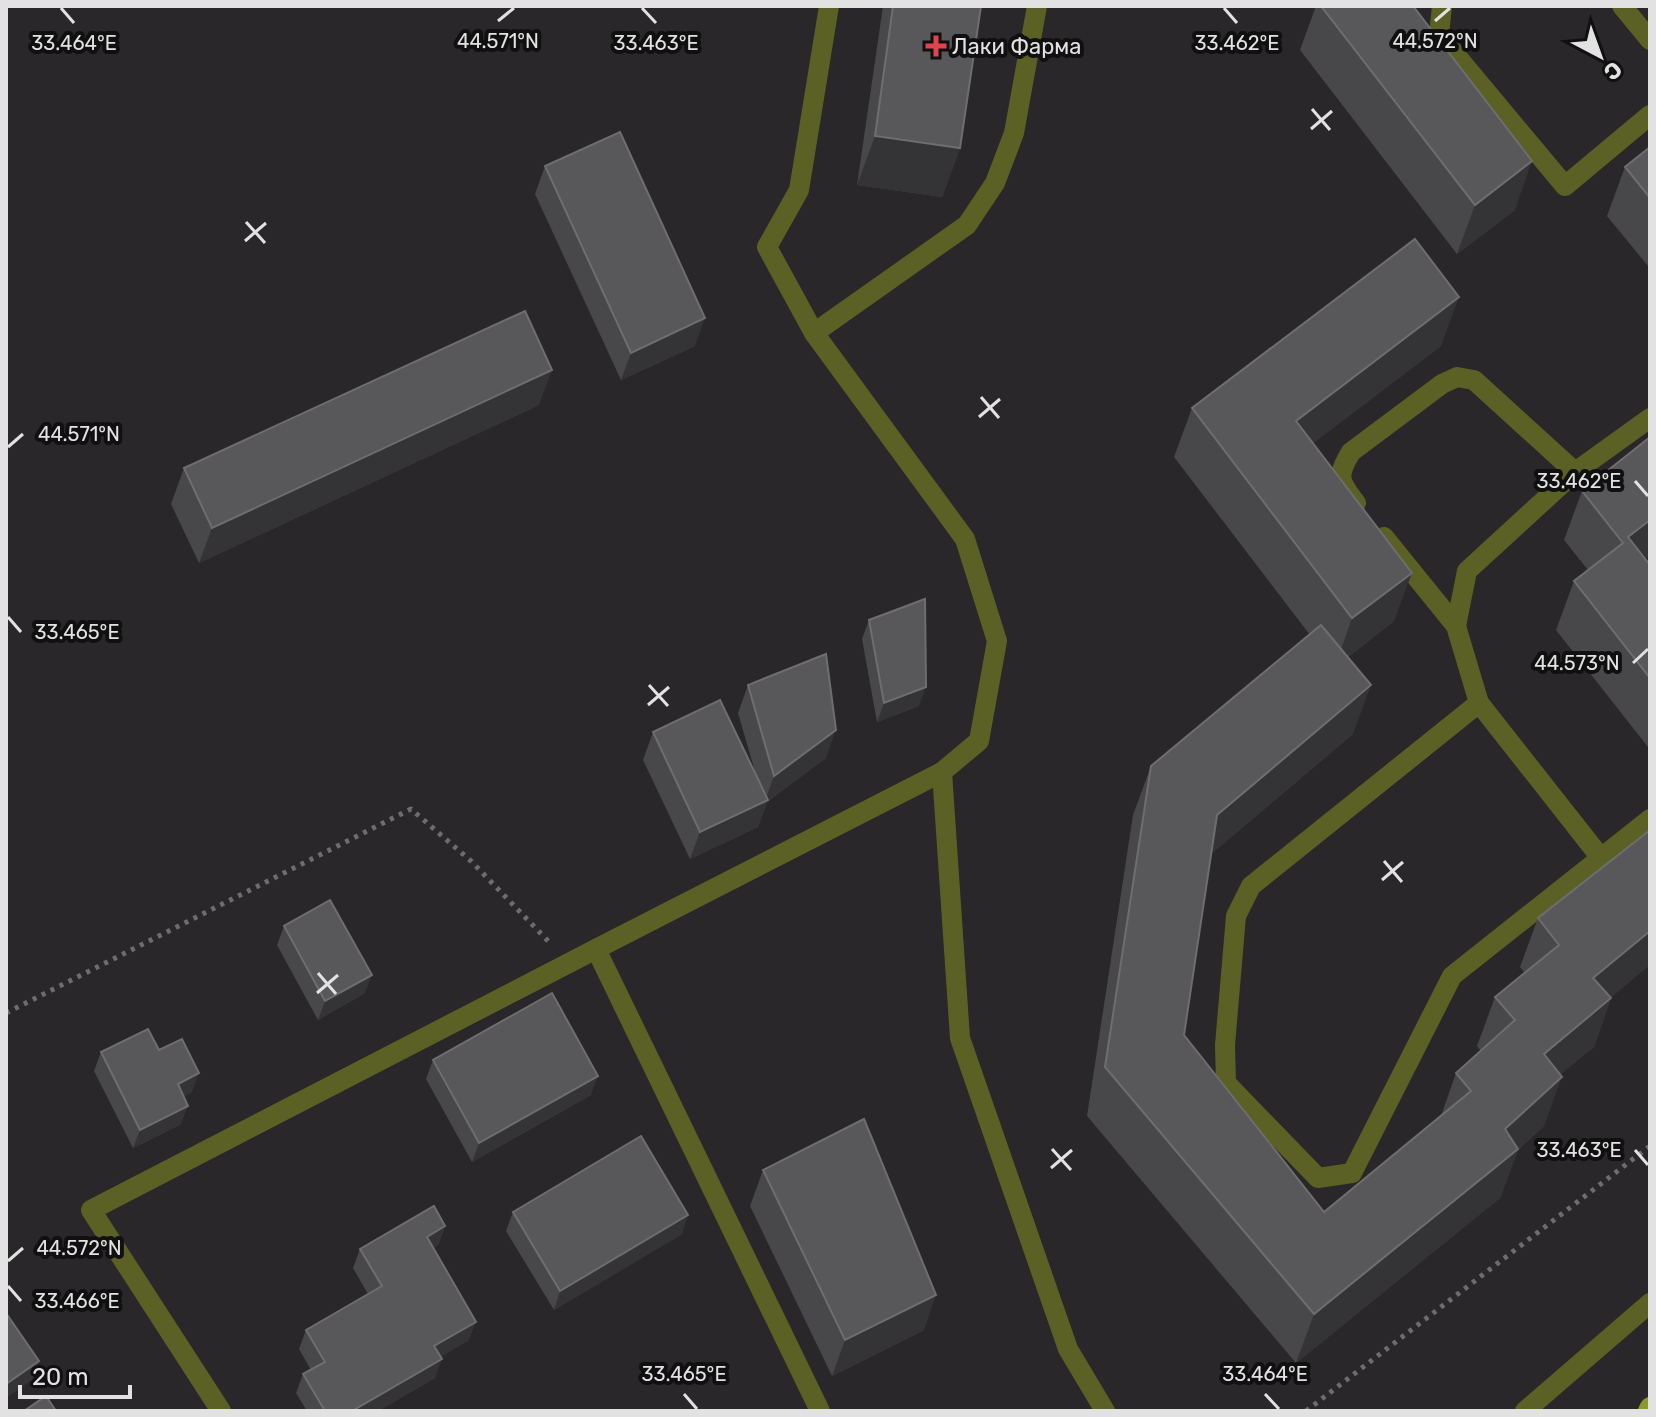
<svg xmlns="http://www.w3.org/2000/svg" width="1656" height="1417" font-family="Rubik,sans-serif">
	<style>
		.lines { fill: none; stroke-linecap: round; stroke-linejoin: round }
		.path { stroke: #6e6c6e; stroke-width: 5; stroke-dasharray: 4 6; stroke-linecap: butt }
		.minor { stroke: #5b6124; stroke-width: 20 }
		.major { stroke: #8d982f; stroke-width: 20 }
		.wall { fill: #484749 }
		.shaded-wall { fill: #343335 }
		.building { fill: #585759; stroke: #6e6d6f; stroke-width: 2 }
		.ticks { fill: none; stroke: #e3e2e3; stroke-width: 3 }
		.health-dot { fill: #e0444e; stroke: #111011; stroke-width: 3 }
		.labels { text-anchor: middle; stroke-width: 8; stroke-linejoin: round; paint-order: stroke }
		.poi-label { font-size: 22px; fill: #e3e2e3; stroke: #111011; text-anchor: start }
		.ticks-label { font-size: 20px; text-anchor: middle; fill: #e3e2e3; stroke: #111011; stroke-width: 8; stroke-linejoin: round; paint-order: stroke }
	</style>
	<rect width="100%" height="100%" fill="#292729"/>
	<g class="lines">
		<!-- path -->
		<g class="path">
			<path d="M 6,1013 L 411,809 L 471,861 L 550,943"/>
			<path d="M 1306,1411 L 1650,1146"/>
		</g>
		<!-- minor -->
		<g class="minor">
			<path d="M 1442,6 L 1439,35 L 1565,186 L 1650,115"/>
			<path d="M 1622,6 L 1650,40"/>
			<path d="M 814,333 L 967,225 L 995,183 L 1014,133 L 1037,6"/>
			<path d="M 1356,503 C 1339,481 1336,477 1351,452 L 1442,384 L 1457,377 L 1474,380 L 1575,472"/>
			<path d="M 1384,537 L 1456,626 L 1479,703 L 1251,886 L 1236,916 L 1225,1045 L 1226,1083 L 1318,1178 L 1352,1173 L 1452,976 L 1650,819"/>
			<path d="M 1456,626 L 1467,571 L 1575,472 L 1650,418"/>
			<path d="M 1479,703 L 1601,858"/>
			<path d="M 942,772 L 960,1038 L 1068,1349 L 1105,1411"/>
			<path d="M 596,949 L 820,1411"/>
			<path d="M 221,1411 L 91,1210 L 596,949 L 942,772 L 979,741 L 997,641 L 965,539 L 814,333 L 767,247 L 799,190 L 829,6"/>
			<path d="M 1525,1411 L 1650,1303"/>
		</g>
		<!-- major -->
		<path class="major" d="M 1648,1411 L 1650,1407"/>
	</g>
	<!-- wall -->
	<g class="wall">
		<path d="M 883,6 L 981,6 L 960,148 L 942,197 L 857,185 Z"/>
		<path d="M 1316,6 L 1413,6 L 1515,210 L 1457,254 L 1300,50 Z"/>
		<path d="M 1650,147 L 1650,264 L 1648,266 L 1607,216 L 1625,167 Z"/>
		<path d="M 545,166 L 695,346 L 621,380 L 535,194 Z"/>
		<path d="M 1441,346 L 1313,443 L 1394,621 L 1348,657 L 1353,734 L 1211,854 L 1184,1035 L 1324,1212 L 1441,1116 L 1456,1073 L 1481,1051 L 1477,1046 L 1495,997 L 1525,973 L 1520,967 L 1538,918 L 1611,998 L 1594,1047 L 1560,1074 L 1544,1126 L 1518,1150 L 1500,1198 L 1296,1363 L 1087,1116 L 1133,815 L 1151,766 L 1310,635 L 1174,457 L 1192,408 Z"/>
		<path d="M 539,405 L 199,563 L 171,504 L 184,468 Z"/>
		<path d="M 1650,437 L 1650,555 L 1645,559 L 1650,565 L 1650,745 L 1648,747 L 1556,630 L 1574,581 L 1588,570 L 1564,540 L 1582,491 Z"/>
		<path d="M 869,620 L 919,706 L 877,722 L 862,639 Z"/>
		<path d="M 748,685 L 826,758 L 767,802 L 758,827 L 690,859 L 643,760 L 653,732 L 756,775 L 738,713 Z"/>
		<path d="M 284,926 L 365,993 L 318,1020 L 277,945 Z"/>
		<path d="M 159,1050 L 192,1092 L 184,1096 L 181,1124 L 133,1148 L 94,1071 L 101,1052 Z"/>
		<path d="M 433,1060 L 591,1095 L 472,1162 L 426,1079 Z"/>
		<path d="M 763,1170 L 924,1330 L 832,1376 L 750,1206 Z"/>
		<path d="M 513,1212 L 682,1234 L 554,1310 L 506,1231 Z"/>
		<path d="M 445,1226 L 438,1245 L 433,1248 L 469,1340 L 440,1357 L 435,1378 L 378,1411 L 307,1411 L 296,1393 L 303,1374 L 311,1370 L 299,1349 L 306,1330 L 368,1294 L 353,1268 L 360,1249 Z"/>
	</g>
	<!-- shaded-wall -->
	<g class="shaded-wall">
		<path d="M 875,136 L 960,148 L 942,197 L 857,185 Z"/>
		<path d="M 1532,161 L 1515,210 L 1457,254 L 1475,205 Z"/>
		<path d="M 1459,297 L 1441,346 L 1278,470 L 1296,421 Z"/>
		<path d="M 705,318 L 695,346 L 621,380 L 631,353 Z"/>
		<path d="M 552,370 L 539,405 L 199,563 L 212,528 Z"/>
		<path d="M 1650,520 L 1650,555 L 1610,586 L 1628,537 Z"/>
		<path d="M 1412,573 L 1394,621 L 1335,667 L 1352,618 Z"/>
		<path d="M 1371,685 L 1353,734 L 1199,864 L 1217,815 Z"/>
		<path d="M 926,687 L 919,706 L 877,722 L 884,703 Z"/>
		<path d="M 836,730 L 826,758 L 767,802 L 758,827 L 690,859 L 700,832 L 765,801 L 774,776 Z"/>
		<path d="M 1650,931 L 1650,965 L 1576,1027 L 1593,978 Z"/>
		<path d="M 372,975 L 365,993 L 318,1020 L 325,1001 Z"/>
		<path d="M 1611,998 L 1594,1047 L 1526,1103 L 1544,1054 Z"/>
		<path d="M 199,1073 L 192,1092 L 171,1103 L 178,1084 Z"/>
		<path d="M 598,1076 L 591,1095 L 472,1162 L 479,1143 Z"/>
		<path d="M 1562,1077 L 1544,1126 L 1518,1150 L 1500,1198 L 1296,1363 L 1314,1314 L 1505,1129 Z"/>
		<path d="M 188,1106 L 181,1124 L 133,1148 L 140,1130 Z"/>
		<path d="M 688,1215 L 682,1234 L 554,1310 L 560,1291 Z"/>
		<path d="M 445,1226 L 438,1245 L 420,1256 L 427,1237 Z"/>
		<path d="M 936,1295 L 924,1330 L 832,1376 L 845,1340 Z"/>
		<path d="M 476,1322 L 469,1340 L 427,1365 L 434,1346 Z"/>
		<path d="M 442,1359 L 435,1378 L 378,1411 L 352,1411 Z"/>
		<path d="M 39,1361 L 32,1380 L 6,1398 L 6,1384 Z"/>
	</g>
	<!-- building -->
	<g class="building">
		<path d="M 893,6 L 981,6 L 960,148 L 875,136 Z"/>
		<path d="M 1321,6 L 1413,6 L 1532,161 L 1475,205 Z"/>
		<path d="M 620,132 L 705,318 L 631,353 L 545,166 Z"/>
		<path d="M 1650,147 L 1650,198 L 1625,167 Z"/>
		<path d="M 1415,239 L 1459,297 L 1296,421 L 1412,573 L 1352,618 L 1192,408 Z"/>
		<path d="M 525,311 L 552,370 L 212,528 L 184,468 Z"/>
		<path d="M 1650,437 L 1650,520 L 1628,537 L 1650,565 L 1650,678 L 1574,581 L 1623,543 L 1582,491 Z"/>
		<path d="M 925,599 L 926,687 L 884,703 L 869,620 Z"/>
		<path d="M 1321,625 L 1371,685 L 1217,815 L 1184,1035 L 1324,1212 L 1471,1091 L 1456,1073 L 1515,1020 L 1495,997 L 1559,945 L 1538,918 L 1650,830 L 1650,931 L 1593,978 L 1611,998 L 1544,1054 L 1562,1077 L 1505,1129 L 1518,1149 L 1314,1314 L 1105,1067 L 1151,766 Z"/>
		<path d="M 826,654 L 836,730 L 774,776 L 748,685 Z"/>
		<path d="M 720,700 L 768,800 L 700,832 L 653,732 Z"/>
		<path d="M 330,900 L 372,975 L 325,1001 L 284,926 Z"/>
		<path d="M 552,993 L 598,1076 L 479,1143 L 433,1060 Z"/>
		<path d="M 148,1029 L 159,1050 L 182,1039 L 199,1073 L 178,1084 L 188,1106 L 140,1130 L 101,1052 Z"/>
		<path d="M 864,1119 L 936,1295 L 845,1340 L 763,1170 Z"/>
		<path d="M 641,1136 L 688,1215 L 560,1291 L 513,1212 Z"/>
		<path d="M 434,1206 L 445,1226 L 427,1237 L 476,1322 L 434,1346 L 442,1359 L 352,1411 L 325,1411 L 303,1374 L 325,1362 L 306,1330 L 382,1286 L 360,1249 Z"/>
		<path d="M 6,1313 L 39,1361 L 6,1384 Z"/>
		<path d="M 46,1396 L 56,1411 L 24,1411 Z"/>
	</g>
	<!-- ticks -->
	<path class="ticks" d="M 61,8 L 74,23M 642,8 L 656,23M 1224,8 L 1237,23M 498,21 L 514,8M 1435,21 L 1450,8M 1312,109 L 1330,130M 1311,129 L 1332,111M 246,222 L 265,243M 245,241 L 266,223M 981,397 L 999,418M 979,417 L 1000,399M 8,447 L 23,434M 1635,481 L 1648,496M 8,617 L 21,632M 1633,663 L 1648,649M 649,685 L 668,706M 648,705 L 669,687M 1384,861 L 1402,882M 1382,880 L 1403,862M 318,973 L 336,994M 317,993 L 338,975M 1052,1149 L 1071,1170M 1635,1150 L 1648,1165M 1051,1168 L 1072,1150M 8,1261 L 23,1248M 8,1286 L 21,1301M 684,1394 L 697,1409M 1265,1394 L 1279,1409"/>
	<!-- markers -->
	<path class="health-dot" d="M932 34h8v8h8v8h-8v8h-8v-8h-8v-8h8z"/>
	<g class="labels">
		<!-- poi labels -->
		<g class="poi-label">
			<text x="952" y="54">Лаки Фарма</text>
		</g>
	</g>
	<g class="ticks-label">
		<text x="498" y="48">44.571°N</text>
		<text x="1435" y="48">44.572°N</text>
		<text x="1237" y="50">33.462°E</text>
		<text x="74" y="50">33.464°E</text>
		<text x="656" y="50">33.463°E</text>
		<text x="79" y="441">44.571°N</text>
		<text x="1579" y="488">33.462°E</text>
		<text x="77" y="639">33.465°E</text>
		<text x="1577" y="670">44.573°N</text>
		<text x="1579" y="1157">33.463°E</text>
		<text x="79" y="1255">44.572°N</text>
		<text x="77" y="1308">33.466°E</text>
		<text x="684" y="1381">33.465°E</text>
		<text x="1265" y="1381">33.464°E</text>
	</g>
	<!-- border -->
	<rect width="1656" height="1417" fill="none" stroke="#e3e2e3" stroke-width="16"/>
	<!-- north arrow -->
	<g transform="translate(1600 56) rotate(139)" stroke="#111011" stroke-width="6" paint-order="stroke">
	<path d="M0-6L14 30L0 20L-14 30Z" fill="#e3e2e3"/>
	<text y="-12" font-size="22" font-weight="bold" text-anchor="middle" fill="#e3e2e3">С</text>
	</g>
	<!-- scale -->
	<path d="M20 1385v12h110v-12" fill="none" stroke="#e3e2e3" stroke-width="4"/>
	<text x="32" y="1385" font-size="24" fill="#e3e2e3" stroke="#111011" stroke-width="6" paint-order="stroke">20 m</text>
</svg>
